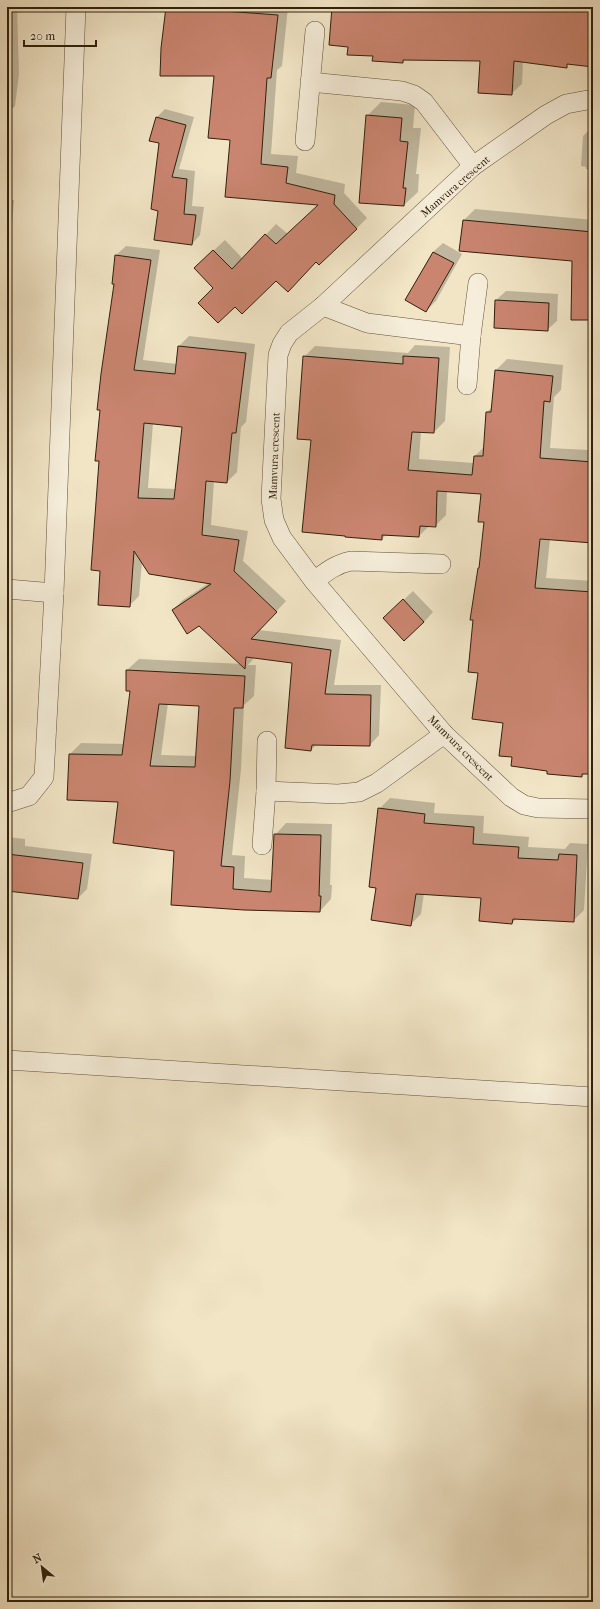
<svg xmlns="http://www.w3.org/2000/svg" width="600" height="1609" font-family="'IM FELL French Canon',serif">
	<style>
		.shadow { fill: #0003; fill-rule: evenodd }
		.building { fill: #ca8570; stroke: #30200b; fill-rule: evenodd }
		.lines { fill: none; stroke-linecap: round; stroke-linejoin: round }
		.street-casing { stroke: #60513a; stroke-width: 20 }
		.street { stroke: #f6eeda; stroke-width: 19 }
		.labels { text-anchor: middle; stroke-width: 3.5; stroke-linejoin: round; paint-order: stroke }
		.street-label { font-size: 11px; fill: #30200b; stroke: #f6eeda }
	</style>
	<rect width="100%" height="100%" fill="#f1e5c6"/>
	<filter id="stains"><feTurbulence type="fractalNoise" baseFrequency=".005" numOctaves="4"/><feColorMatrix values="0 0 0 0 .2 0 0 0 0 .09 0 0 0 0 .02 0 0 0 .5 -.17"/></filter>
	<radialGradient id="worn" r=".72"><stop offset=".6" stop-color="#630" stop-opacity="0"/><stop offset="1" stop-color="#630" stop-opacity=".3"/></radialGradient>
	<!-- shadow -->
	<g class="shadow">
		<path d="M 7,7 L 17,7 L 19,74 L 15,106 L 7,114 Z"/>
		<path d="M 167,7 L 288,7 L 282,66 L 277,70 L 271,154 L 298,156 L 296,173 L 345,184 L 344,193 L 367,218 L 356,229 L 316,261 L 276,279 L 214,288 L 195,268 L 225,240 L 243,259 L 276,224 L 288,234 L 320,204 L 226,196 L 231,139 L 215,75 Z"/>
		<path d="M 333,7 L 593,7 L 593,66 L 569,63 L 566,66 L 523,61 L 522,84 L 511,94 L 481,60 L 406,59 L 403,62 L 374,55 L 349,46 Z"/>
		<path d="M 381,102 L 415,105 L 413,128 L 421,128 L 416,174 L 419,174 L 418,192 L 404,205 L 367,116 Z"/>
		<path d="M 165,109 L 194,117 L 179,169 L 195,171 L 192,206 L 204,207 L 200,235 L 192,244 L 159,210 L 160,142 L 157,117 Z"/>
		<path d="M 592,127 L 593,127 L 593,180 L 592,180 L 593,169 L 586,169 L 586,167 L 581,166 L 583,136 Z"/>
		<path d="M 7,200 L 14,200 L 12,224 L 9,226 L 7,249 Z"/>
		<path d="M 475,209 L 593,220 L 593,319 L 573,260 L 463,221 Z"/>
		<path d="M 443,243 L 462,254 L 436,301 L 426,311 L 433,252 Z"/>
		<path d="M 126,246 L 160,250 L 143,360 L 177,364 L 179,346 L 189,336 L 255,344 L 246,422 L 241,427 L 237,472 L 227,482 L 214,481 L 211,525 L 248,531 L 243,561 L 286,601 L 259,630 L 341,640 L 334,685 L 381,685 L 379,735 L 370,745 L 317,744 L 311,750 L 293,662 L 255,657 L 248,665 L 256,665 L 254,696 L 244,705 L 241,769 L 232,855 L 245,856 L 244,878 L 273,880 L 275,835 L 286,823 L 332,824 L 330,885 L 332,885 L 331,899 L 320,911 L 244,909 L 119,801 L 70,754 L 81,743 L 124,744 L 131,690 L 127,670 L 139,659 L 242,664 L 199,624 L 173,610 L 183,600 L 209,583 L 142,562 L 139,596 L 129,606 L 116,283 L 116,255 ZM 153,423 L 183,426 L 176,489 L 148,488 ZM 168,703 L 200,705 L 197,756 L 161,755 Z"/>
		<path d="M 506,291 L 558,294 L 557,321 L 547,330 L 496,300 Z"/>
		<path d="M 415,345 L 450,347 L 445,421 L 434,432 L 421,431 L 419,459 L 474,463 L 475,456 L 485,446 L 487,412 L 493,406 L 496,370 L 507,359 L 563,365 L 561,390 L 554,397 L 550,448 L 588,450 L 593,406 L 593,542 L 550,539 L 546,578 L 593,581 L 593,773 L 585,773 L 582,776 L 548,770 L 514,756 L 504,722 L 479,672 L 479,568 L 481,566 L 485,521 L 482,493 L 447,491 L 446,515 L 435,526 L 429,526 L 419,536 L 386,535 L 382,539 L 312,439 L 304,357 L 315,346 L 408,353 Z"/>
		<path d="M 413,591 L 433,612 L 424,622 L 394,609 Z"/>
		<path d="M 390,798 L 435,803 L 434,813 L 484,816 L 483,833 L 529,837 L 528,847 L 565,849 L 570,843 L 588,844 L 584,910 L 573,921 L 517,918 L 512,923 L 482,897 L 424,893 L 421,914 L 410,925 L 377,887 L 379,809 Z"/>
		<path d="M 7,837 L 25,839 L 25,846 L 92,854 L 87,889 L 78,898 L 14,891 L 11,894 L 7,894 Z"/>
	</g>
	<!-- building -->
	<g class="building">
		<path d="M 166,7 L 196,7 L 196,9 L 278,15 L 271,78 L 267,78 L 261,164 L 288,167 L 286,183 L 335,195 L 334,204 L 357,229 L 319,265 L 316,262 L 288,292 L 276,281 L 242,314 L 235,307 L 218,323 L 198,303 L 213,288 L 194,268 L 213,250 L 232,269 L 265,234 L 276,244 L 318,205 L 225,197 L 230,140 L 208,138 L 214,76 L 160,76 L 161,48 Z"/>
		<path d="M 332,7 L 387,7 L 429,10 L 429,7 L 593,7 L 593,67 L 567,64 L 567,68 L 514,61 L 512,95 L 478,93 L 480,61 L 403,60 L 403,63 L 372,61 L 373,56 L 347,55 L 348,47 L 329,45 Z"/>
		<path d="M 366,115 L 402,118 L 400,141 L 408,142 L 403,188 L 406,188 L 404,206 L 359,203 Z"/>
		<path d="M 156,117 L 186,125 L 172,177 L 187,179 L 184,214 L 196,215 L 192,245 L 154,240 L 158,211 L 151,209 L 159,143 L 149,141 Z"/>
		<path d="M 463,220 L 593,232 L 593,320 L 571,320 L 572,261 L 459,251 Z"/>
		<path d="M 433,252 L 454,263 L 426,312 L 405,300 Z"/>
		<path d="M 115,255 L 151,260 L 134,370 L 175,374 L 178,346 L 246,353 L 236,433 L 232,433 L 227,483 L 206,481 L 202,535 L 239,540 L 234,571 L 277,612 L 251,639 L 331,650 L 325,694 L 371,695 L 370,746 L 312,745 L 311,751 L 285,748 L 292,663 L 246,657 L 245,669 L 199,626 L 187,634 L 172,610 L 211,584 L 149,574 L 134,551 L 130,607 L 98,605 L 100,571 L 91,570 L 99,461 L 95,461 L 100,410 L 97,410 L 101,374 L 114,284 L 112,284 ZM 144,423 L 182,427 L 174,499 L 138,498 Z"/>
		<path d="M 495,300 L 549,303 L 548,331 L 494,328 Z"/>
		<path d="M 303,356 L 403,364 L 403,356 L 439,358 L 434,433 L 412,432 L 408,470 L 472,475 L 474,456 L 483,456 L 486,412 L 491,412 L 495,370 L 553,376 L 550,402 L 544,401 L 540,458 L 593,462 L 593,543 L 540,539 L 535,588 L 593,592 L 593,774 L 582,774 L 582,777 L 547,774 L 547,771 L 511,766 L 512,757 L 499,756 L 503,723 L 472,719 L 478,673 L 468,672 L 473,620 L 470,620 L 478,568 L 479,568 L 484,522 L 478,522 L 481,494 L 437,491 L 436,527 L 420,526 L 419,537 L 382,535 L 382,540 L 345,537 L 345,536 L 302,532 L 311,440 L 297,439 Z"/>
		<path d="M 403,599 L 424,622 L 404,641 L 383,618 Z"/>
		<path d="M 126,670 L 245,676 L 243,708 L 234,708 L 230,781 L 221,866 L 234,867 L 233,889 L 271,892 L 274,834 L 321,835 L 319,896 L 321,896 L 320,912 L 244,910 L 171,905 L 174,851 L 113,843 L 118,802 L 67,800 L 69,754 L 122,755 L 130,691 L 126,691 ZM 159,704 L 199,706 L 195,767 L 150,766 Z"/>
		<path d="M 378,808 L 425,814 L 424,823 L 474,827 L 473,844 L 519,847 L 518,858 L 558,860 L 559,854 L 577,855 L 574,922 L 513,919 L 512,924 L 479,921 L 481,898 L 416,894 L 411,926 L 371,920 L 376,888 L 369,887 Z"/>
		<path d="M 7,854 L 83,863 L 78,899 L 7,891 Z"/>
	</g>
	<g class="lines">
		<defs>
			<g id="street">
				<path d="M 310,82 L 402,91 L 414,95 L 424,102 L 473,166"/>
				<path d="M 593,99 L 566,104 L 546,115 L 473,166 L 323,306 L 289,333 L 282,344 L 278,355 L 271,499 L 274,520 L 282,538 L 314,581 L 444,734 L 511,797 L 524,805 L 538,808 L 593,809"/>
				<path d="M 305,141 L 315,31"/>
				<path d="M 323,306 L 367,323 L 471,336"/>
				<path d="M 467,385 L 471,336 L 478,283"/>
				<path d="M 314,581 C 326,572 336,564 351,561 L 441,564"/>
				<path d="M 7,589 L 54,593"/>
				<path d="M 266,791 L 338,794 L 359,792 L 377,783 L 444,734"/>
				<path d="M 7,803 L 29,796 L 44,777 L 54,593 L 76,7"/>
				<path d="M 262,845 L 266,791 L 267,741"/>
				<path d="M 7,1060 L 593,1097"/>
			</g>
		</defs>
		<!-- street casing -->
		<use href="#street" class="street-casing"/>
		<!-- street -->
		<use href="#street" class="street"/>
	</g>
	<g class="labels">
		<!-- street labels -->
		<g class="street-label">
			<text transform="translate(455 186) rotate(-41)" y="4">Mamvura crescent</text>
			<text transform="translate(274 456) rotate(-88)" y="4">Mamvura crescent</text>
			<text transform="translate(461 748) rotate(45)" y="4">Mamvura crescent</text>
		</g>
	</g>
	<!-- margin -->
	<rect width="600" height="1609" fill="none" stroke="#f1e5c6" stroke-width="24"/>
	<rect x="8" y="8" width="584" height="1593" fill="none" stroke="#30200b" stroke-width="2"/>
	<rect x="12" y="12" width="576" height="1585" fill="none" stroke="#30200b"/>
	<!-- north arrow -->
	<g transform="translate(42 1567) rotate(331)" stroke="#f6eeda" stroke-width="3" paint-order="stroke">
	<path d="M0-3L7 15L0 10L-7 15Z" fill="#30200b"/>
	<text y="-6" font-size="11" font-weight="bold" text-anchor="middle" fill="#30200b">N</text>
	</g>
	<!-- scale -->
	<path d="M24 40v6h72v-6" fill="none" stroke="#30200b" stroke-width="2"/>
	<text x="30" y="40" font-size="12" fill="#30200b" stroke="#f6eeda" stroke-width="3" paint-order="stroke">20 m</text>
	<rect width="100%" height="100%" filter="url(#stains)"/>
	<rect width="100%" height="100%" fill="url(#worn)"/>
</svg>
